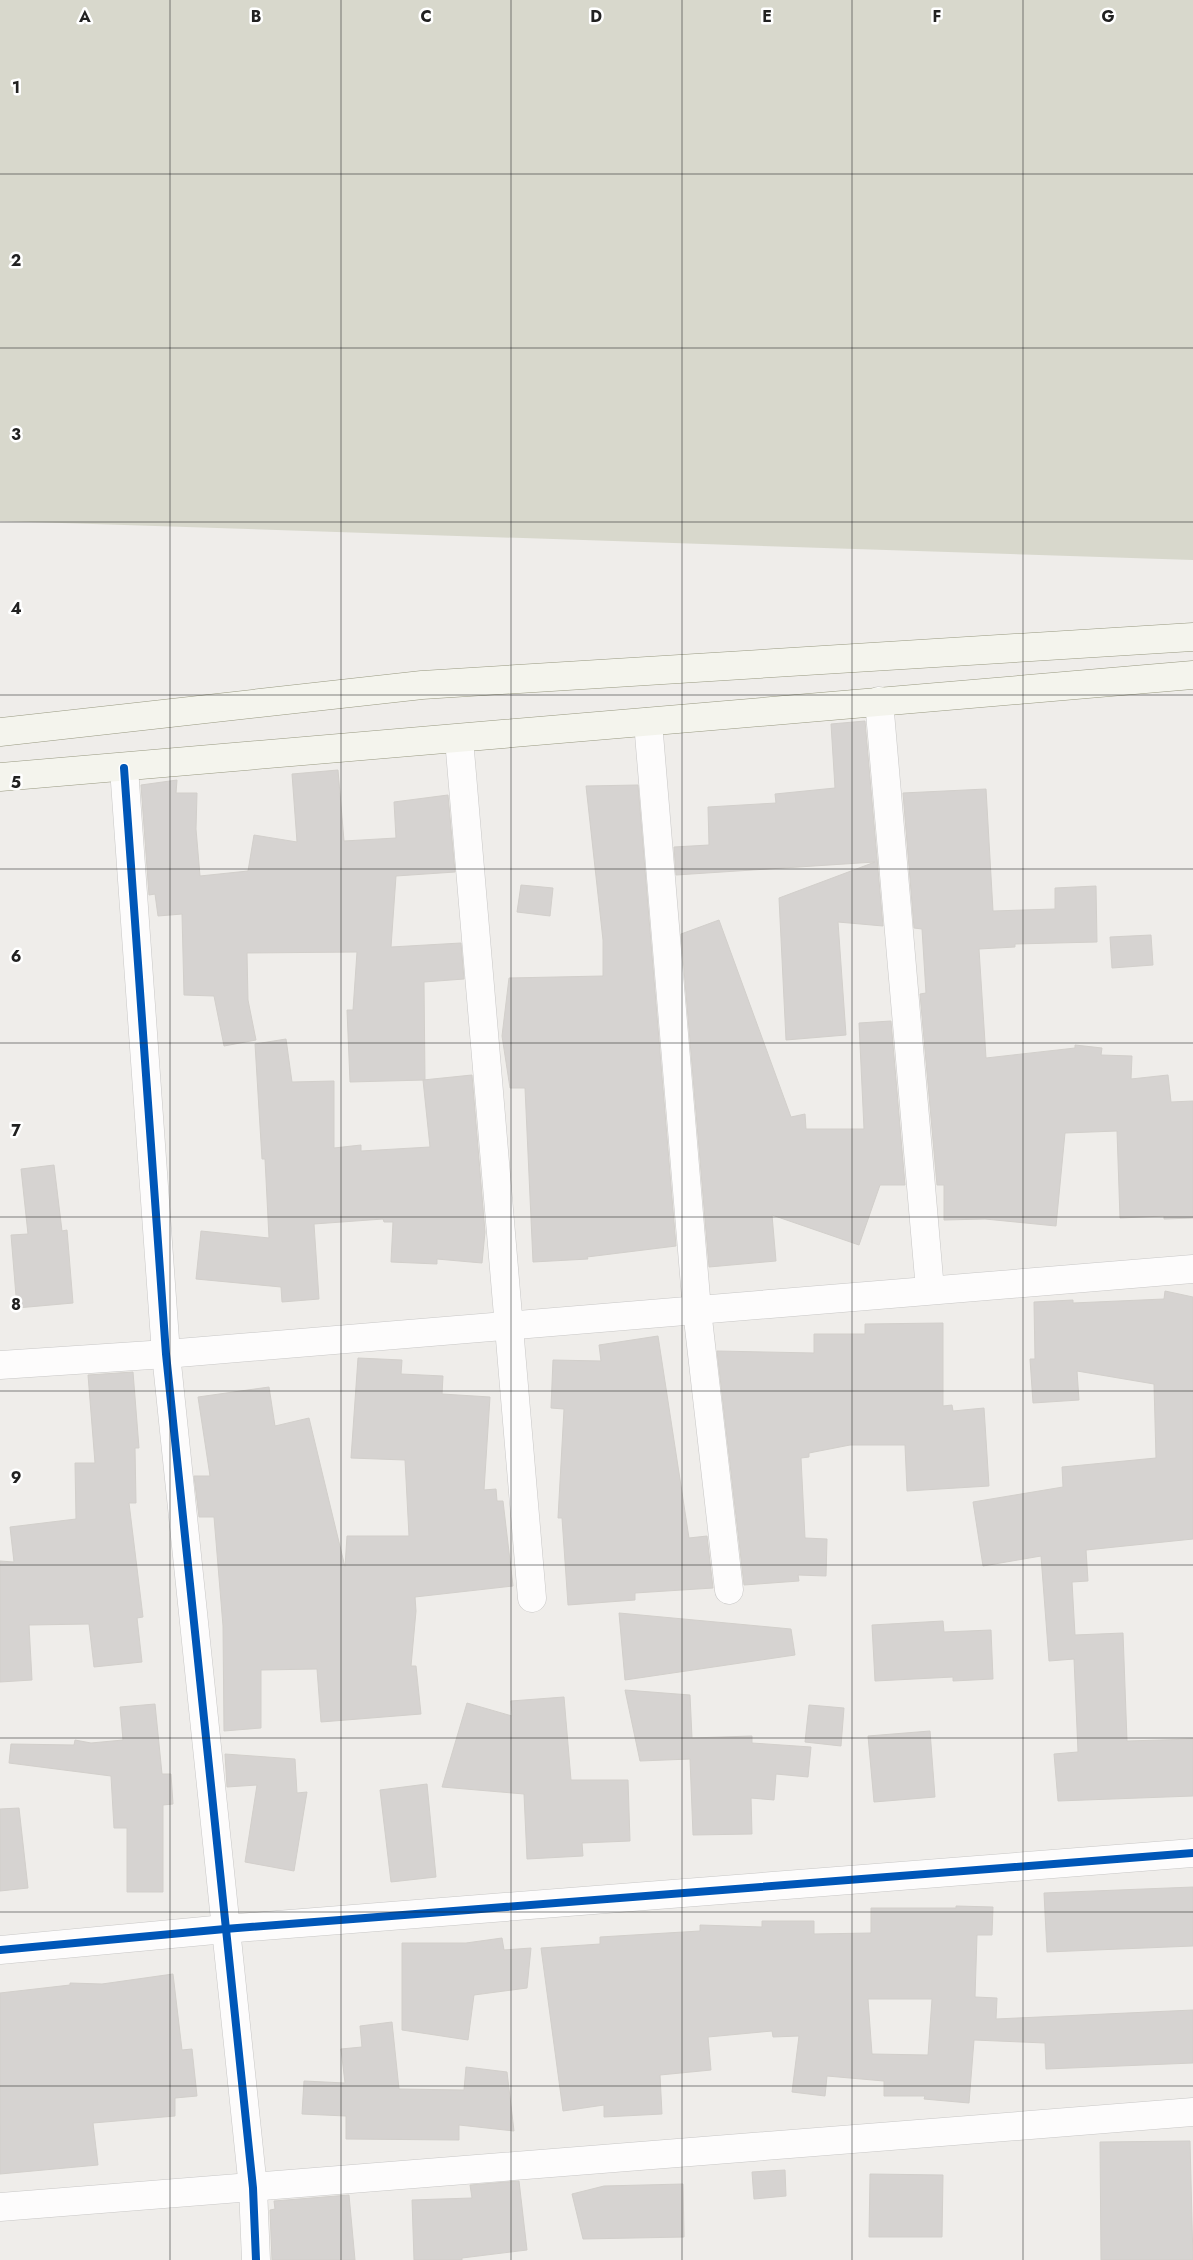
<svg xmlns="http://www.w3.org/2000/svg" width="1193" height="2260" font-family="Jost,sans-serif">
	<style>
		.construction { fill: #d8d8cc }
		.building { fill: #d6d3d1; stroke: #d2cfcb; fill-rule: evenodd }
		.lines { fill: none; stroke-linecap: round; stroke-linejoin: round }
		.minor-casing { stroke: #c8c7c6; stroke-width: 29 }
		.secondary-casing { stroke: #989981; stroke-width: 29 }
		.minor { stroke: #fdfcfc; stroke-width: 28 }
		.secondary { stroke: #f4f4ed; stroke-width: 28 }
		.cycleway-casing { stroke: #fff; stroke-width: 11 }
		.cycleway { stroke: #0057b8; stroke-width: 8 }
		.grid { fill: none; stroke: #212121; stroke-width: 1; stroke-opacity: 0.55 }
		.grid-label { font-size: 16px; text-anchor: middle; font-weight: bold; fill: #212121; stroke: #fff; stroke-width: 5; stroke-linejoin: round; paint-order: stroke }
	</style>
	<rect width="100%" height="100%" fill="#efedea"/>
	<!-- construction -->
	<path class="construction" d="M 0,0 L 1193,0 L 1193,560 L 0,521 Z"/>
	<!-- building -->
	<g class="building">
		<path d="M 865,721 L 883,926 L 838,922 L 846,1035 L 786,1040 L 779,898 L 875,862 L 676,875 L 674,847 L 709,845 L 708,807 L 776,803 L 775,794 L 835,788 L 831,724 Z"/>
		<path d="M 338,770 L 344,841 L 396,838 L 394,802 L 448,795 L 455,872 L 396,876 L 391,947 L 461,943 L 464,979 L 424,982 L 425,1080 L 350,1082 L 347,1010 L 353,1010 L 357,952 L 247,953 L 248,1000 L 256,1040 L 224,1046 L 214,996 L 184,995 L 182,914 L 158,916 L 155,894 L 149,895 L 141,785 L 177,780 L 176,793 L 197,793 L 196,829 L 200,876 L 248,871 L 254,835 L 297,842 L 292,774 Z"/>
		<path d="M 638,785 L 676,1246 L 587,1257 L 588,1259 L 533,1262 L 525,1088 L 510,1088 L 502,1036 L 509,978 L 603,976 L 603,940 L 586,786 Z"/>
		<path d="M 986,789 L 993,911 L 1055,909 L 1055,888 L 1096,886 L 1097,942 L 1015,944 L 1015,947 L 979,949 L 986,1058 L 1075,1048 L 1075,1045 L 1102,1048 L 1101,1055 L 1132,1056 L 1131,1079 L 1168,1075 L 1171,1102 L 1193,1101 L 1193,1218 L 1164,1219 L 1164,1216 L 1120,1218 L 1117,1131 L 1065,1133 L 1056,1226 L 985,1219 L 944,1220 L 944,1185 L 937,1185 L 920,994 L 926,993 L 922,929 L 914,928 L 903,793 Z"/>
		<path d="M 521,885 L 553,888 L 550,916 L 517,912 Z"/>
		<path d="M 719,920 L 791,1117 L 805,1114 L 806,1129 L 864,1129 L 859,1023 L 891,1021 L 905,1185 L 880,1185 L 859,1245 L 772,1215 L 776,1261 L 709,1267 L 681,934 Z"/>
		<path d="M 1151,935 L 1153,965 L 1112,968 L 1110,937 Z"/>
		<path d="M 286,1039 L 292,1082 L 334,1081 L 334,1148 L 361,1145 L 361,1151 L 430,1147 L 423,1080 L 472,1075 L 485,1232 L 482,1263 L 437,1259 L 437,1264 L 391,1262 L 393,1222 L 384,1222 L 383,1219 L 314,1224 L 319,1299 L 282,1302 L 281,1287 L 196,1279 L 201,1231 L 269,1238 L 265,1159 L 262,1159 L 255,1044 Z"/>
		<path d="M 54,1165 L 62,1231 L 67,1230 L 73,1303 L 17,1308 L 11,1235 L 28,1234 L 21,1169 Z"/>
		<path d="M 1165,1291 L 1193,1297 L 1193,1539 L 1086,1550 L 1088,1581 L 1072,1582 L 1075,1635 L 1123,1633 L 1127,1741 L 1193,1739 L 1193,1796 L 1058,1801 L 1054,1754 L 1078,1752 L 1074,1659 L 1049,1661 L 1041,1556 L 983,1566 L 973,1502 L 1063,1487 L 1062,1467 L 1156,1458 L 1154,1384 L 1077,1371 L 1079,1400 L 1033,1403 L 1030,1359 L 1035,1359 L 1034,1302 L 1073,1300 L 1073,1303 L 1164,1299 Z"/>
		<path d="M 943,1323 L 943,1406 L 952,1405 L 953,1411 L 984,1408 L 989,1486 L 907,1491 L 905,1445 L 850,1445 L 809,1453 L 809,1457 L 801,1458 L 805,1538 L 827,1539 L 826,1576 L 798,1575 L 799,1581 L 744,1585 L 717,1351 L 814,1353 L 814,1334 L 865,1334 L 865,1324 Z"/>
		<path d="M 658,1336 L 689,1538 L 707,1536 L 713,1588 L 635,1593 L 635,1600 L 568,1605 L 562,1518 L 558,1518 L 564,1409 L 551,1408 L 553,1360 L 601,1361 L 599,1345 Z"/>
		<path d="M 358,1358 L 402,1360 L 401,1374 L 443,1376 L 442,1394 L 490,1397 L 484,1490 L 496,1489 L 497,1501 L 503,1501 L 513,1586 L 415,1597 L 416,1611 L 411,1666 L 416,1666 L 421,1714 L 321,1722 L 317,1669 L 261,1670 L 261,1728 L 224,1731 L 223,1626 L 214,1517 L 199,1517 L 194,1476 L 210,1476 L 198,1397 L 269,1387 L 275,1426 L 309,1418 L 345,1567 L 347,1536 L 409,1536 L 405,1460 L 351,1458 Z"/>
		<path d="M 133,1372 L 139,1448 L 135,1448 L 136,1503 L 129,1503 L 143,1617 L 137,1618 L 142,1662 L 94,1667 L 89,1624 L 29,1625 L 32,1680 L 0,1682 L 0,1561 L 14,1562 L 10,1527 L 76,1519 L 75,1463 L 95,1463 L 88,1375 Z"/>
		<path d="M 619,1613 L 791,1629 L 795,1655 L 625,1680 Z"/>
		<path d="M 943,1621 L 944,1632 L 991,1630 L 993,1679 L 953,1681 L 953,1677 L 875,1681 L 872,1625 Z"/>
		<path d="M 625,1690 L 690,1695 L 692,1738 L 752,1736 L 752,1743 L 811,1747 L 808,1777 L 776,1774 L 774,1800 L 751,1798 L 752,1834 L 693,1835 L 690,1759 L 640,1761 Z"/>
		<path d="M 564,1697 L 571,1780 L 628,1780 L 630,1841 L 582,1843 L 583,1856 L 527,1859 L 524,1794 L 442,1787 L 467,1703 L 512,1716 L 511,1701 Z"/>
		<path d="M 155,1704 L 162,1774 L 171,1774 L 173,1804 L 163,1805 L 163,1892 L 127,1892 L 127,1828 L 114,1828 L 111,1776 L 9,1763 L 11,1744 L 74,1745 L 75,1740 L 91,1743 L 123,1740 L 120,1707 Z"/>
		<path d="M 809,1705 L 844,1708 L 841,1746 L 805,1742 Z"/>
		<path d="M 930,1731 L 935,1797 L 874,1802 L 868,1736 Z"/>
		<path d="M 225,1754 L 295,1759 L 297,1793 L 307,1792 L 294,1871 L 245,1862 L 257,1785 L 227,1787 Z"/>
		<path d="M 427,1784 L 436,1877 L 391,1882 L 380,1790 Z"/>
		<path d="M 19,1808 L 28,1888 L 0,1891 L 0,1809 Z"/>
		<path d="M 1193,1887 L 1193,1946 L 1047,1952 L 1044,1893 Z"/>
		<path d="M 956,1906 L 993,1907 L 992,1935 L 977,1935 L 975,1997 L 997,1998 L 996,2019 L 1193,2010 L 1193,2063 L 1046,2069 L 1045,2043 L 974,2040 L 969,2103 L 924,2099 L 925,2096 L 884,2096 L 884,2081 L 827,2076 L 825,2096 L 792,2092 L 799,2036 L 773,2037 L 772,2031 L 708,2037 L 711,2070 L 660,2075 L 662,2114 L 604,2117 L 604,2105 L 563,2111 L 541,1948 L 600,1944 L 600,1937 L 700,1931 L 700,1925 L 762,1927 L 762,1921 L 814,1921 L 814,1934 L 871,1933 L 871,1908 L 956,1908 ZM 868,1999 L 932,1999 L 928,2055 L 872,2054 Z"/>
		<path d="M 502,1938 L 504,1950 L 531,1948 L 527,1988 L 474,1995 L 468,2040 L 402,2030 L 402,1943 L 466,1943 Z"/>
		<path d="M 173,1974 L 182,2050 L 192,2049 L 197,2096 L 175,2098 L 175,2116 L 93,2123 L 98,2165 L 0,2174 L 0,1993 L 70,1985 L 70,1983 L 102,1984 Z"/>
		<path d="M 392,2022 L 399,2089 L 464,2090 L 466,2067 L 507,2072 L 514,2131 L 459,2125 L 459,2140 L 346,2139 L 346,2116 L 302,2114 L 304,2081 L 345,2083 L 341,2049 L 362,2047 L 360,2026 Z"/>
		<path d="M 1190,2141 L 1193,2260 L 1101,2260 L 1100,2142 Z"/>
		<path d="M 785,2170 L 786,2196 L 754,2199 L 752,2172 Z"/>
		<path d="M 870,2174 L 943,2175 L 942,2237 L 869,2237 Z"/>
		<path d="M 519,2181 L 527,2250 L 462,2258 L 462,2260 L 414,2260 L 412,2200 L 472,2198 L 470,2185 Z"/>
		<path d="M 683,2184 L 684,2237 L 583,2239 L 572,2194 L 604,2186 Z"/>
		<path d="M 349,2195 L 355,2260 L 272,2260 L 270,2210 L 275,2209 L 274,2201 Z"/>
	</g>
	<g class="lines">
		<defs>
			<g id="minor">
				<path d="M 879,701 L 930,1290"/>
				<path d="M 648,722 L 697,1310 L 729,1590"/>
				<path d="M 459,739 L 532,1598"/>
				<path d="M 124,768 L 166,1354 L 253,2188 L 256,2260"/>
				<path d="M 0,1365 L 166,1354 L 1193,1269"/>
				<path d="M 0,1950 L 225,1929 L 1193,1853"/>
				<path d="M 0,2207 L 1193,2112"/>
			</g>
			<g id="secondary">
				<path d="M 0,732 L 422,685 L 1193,637"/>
				<path d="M 0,777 L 1193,675"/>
			</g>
		</defs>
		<!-- minor casing -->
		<use href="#minor" class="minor-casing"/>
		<!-- secondary casing -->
		<use href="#secondary" class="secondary-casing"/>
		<!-- minor -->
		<use href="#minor" class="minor"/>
		<!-- secondary -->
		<use href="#secondary" class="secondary"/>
		<defs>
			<g id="cycleway">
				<path d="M 124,768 L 166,1354 L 253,2188 L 256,2260"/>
				<path d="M 0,1950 L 225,1929 L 1193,1853"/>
			</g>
		</defs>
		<!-- cycleway casing -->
		<use href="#cycleway" class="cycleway-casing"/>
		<!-- cycleway -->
		<use href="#cycleway" class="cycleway"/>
	</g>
	<!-- grid -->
	<path class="grid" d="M 170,0 L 170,2260M 341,0 L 341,2260M 511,0 L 511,2260M 682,0 L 682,2260M 852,0 L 852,2260M 1023,0 L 1023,2260M 0,174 L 1193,174M 0,348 L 1193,348M 0,522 L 1193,522M 0,695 L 1193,695M 0,869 L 1193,869M 0,1043 L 1193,1043M 0,1217 L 1193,1217M 0,1391 L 1193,1391M 0,1565 L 1193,1565M 0,1738 L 1193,1738M 0,1912 L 1193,1912M 0,2086 L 1193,2086"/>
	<g class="grid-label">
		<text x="85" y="22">A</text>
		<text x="256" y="22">B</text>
		<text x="426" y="22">C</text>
		<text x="596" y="22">D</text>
		<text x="767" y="22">E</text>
		<text x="937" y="22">F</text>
		<text x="1108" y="22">G</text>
		<text x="16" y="93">1</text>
		<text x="16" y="266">2</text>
		<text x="16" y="440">3</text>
		<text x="16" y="614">4</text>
		<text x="16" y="788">5</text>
		<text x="16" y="962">6</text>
		<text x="16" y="1136">7</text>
		<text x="16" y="1310">8</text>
		<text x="16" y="1483">9</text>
	</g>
</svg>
